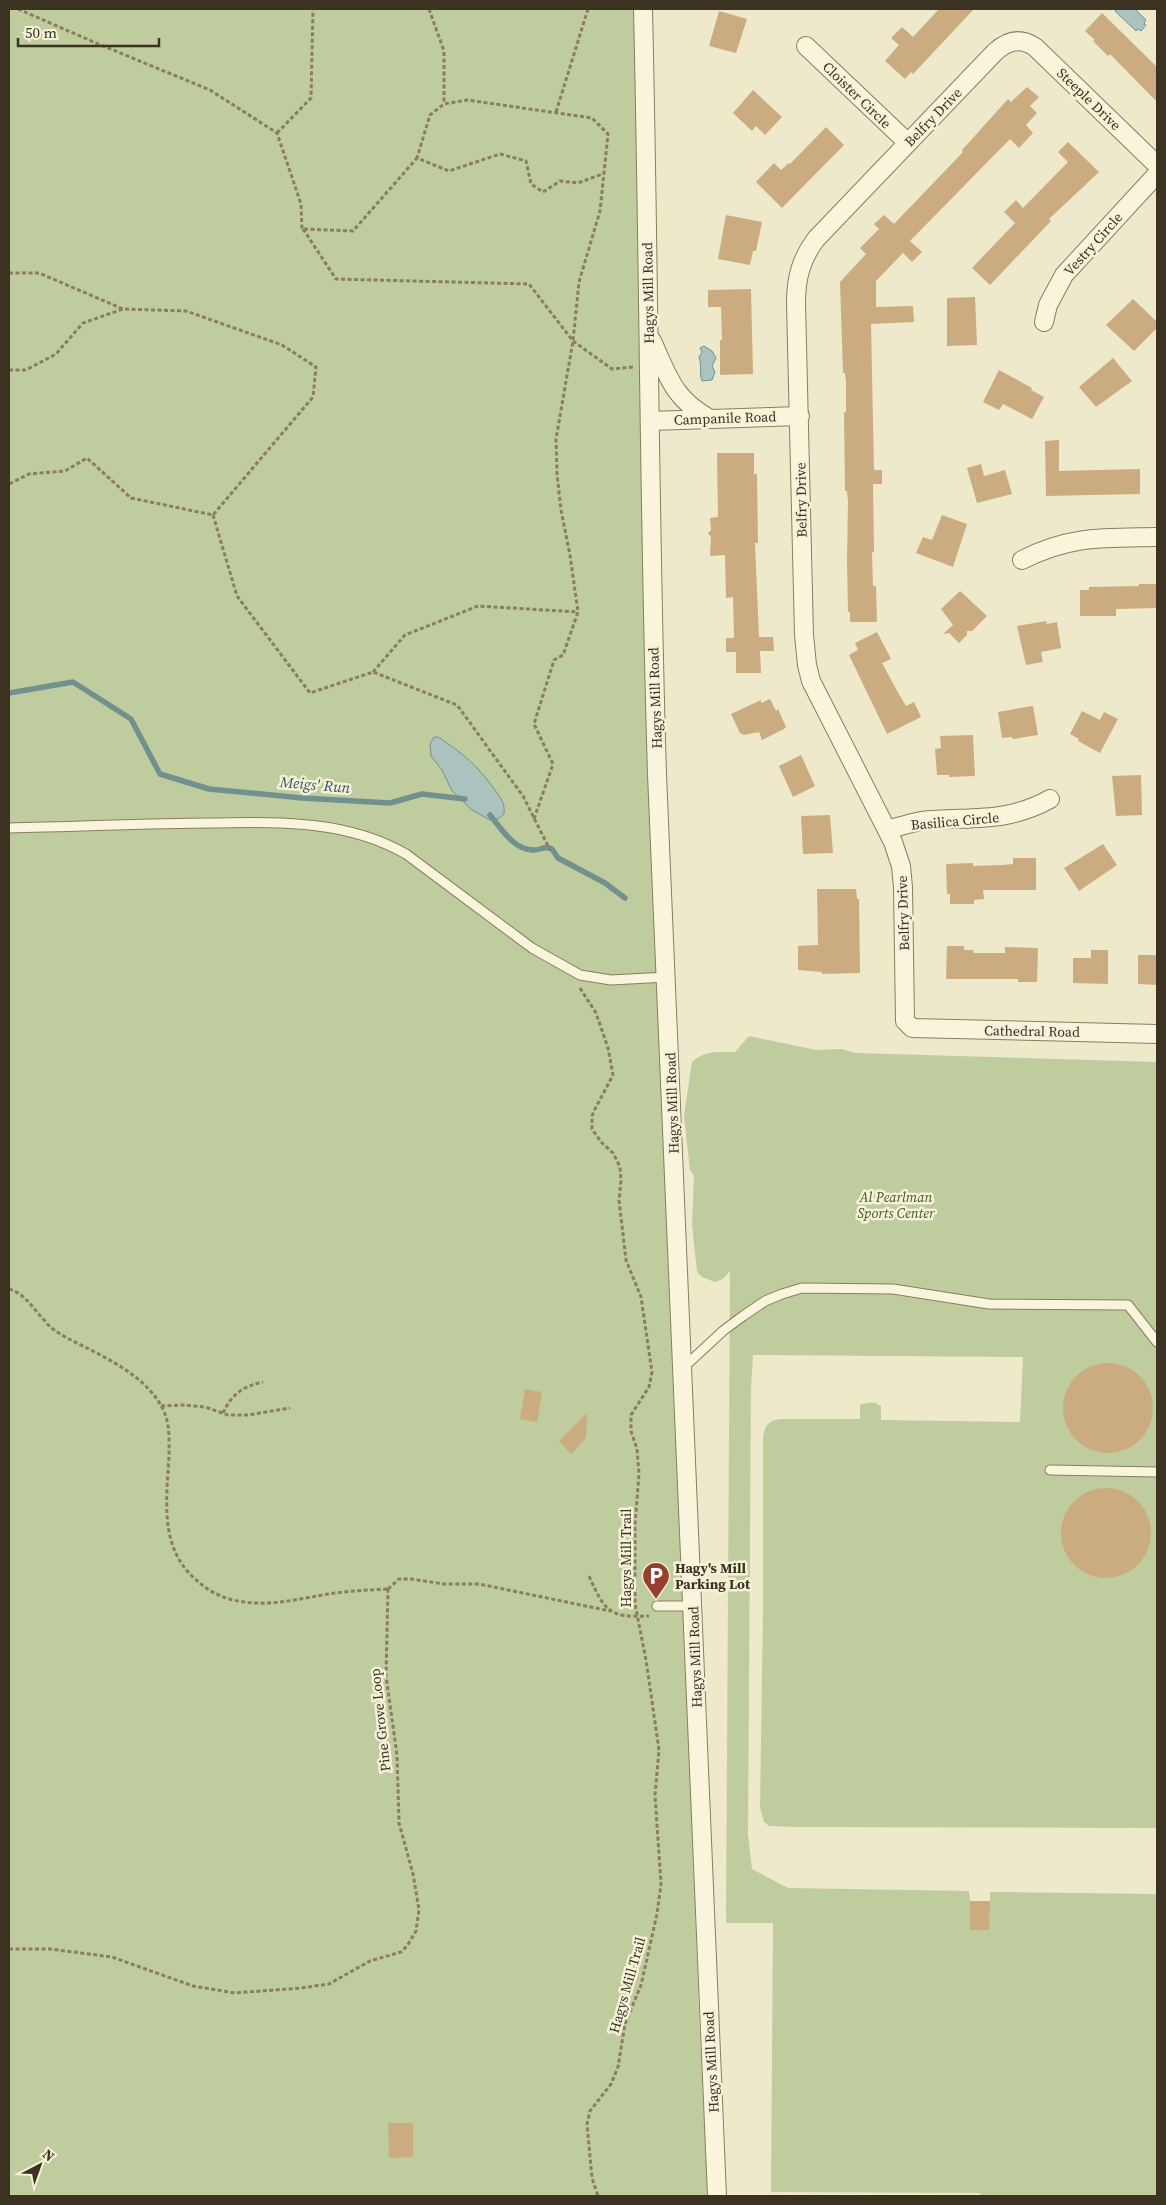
<svg xmlns="http://www.w3.org/2000/svg" width="1166" height="2205" font-family="'Source Serif 4',serif">
	<style>
		.green { fill: #bfcc9d }
		.water { fill: #aac3bf; stroke: #71918e }
		.lines { fill: none; stroke-linecap: round; stroke-linejoin: round }
		.stream { stroke: #71918e; stroke-width: 5.5 }
		.building { fill: #cbac81 }
		.lane-casing { stroke: #8b7d5e; stroke-width: 11 }
		.street-casing { stroke: #8b7d5e; stroke-width: 20 }
		.path { stroke: #8b7d5e; stroke-width: 3; stroke-dasharray: 4 2.5; stroke-linecap: butt }
		.lane { stroke: #f9f5dd; stroke-width: 9 }
		.street { stroke: #f9f5dd; stroke-width: 18 }
		.labels { text-anchor: middle; stroke-width: 5; stroke-linejoin: round; paint-order: stroke }
		.street-label { font-size: 14px; fill: #3b3221; stroke: #f5f2d9 }
		.park-label { font-size: 14px; font-style: italic; fill: #445728; stroke: #f5f2d9 }
		.poi-label { font-size: 14px; font-weight: bold; fill: #3b3221; stroke: #f5f2d9; text-anchor: start }
		.water-label { font-size: 15px; font-style: italic; fill: #31565b; stroke: #f5f2d9 }
	</style>
	<rect width="100%" height="100%" fill="#eee9ca"/>
	<!-- green -->
	<g class="green">
		<path d="M 9,9 L 635,9 L 649,773 L 685,1627 L 699,2014 L 708,2196 L 9,2196 Z"/>
		<path d="M 749,1036 L 816,1050 L 842,1049 L 856,1053 L 1157,1062 L 1157,1828 L 794,1827 L 769,1826 L 764,1822 L 760,1808 L 763,1609 L 763,1438 C 765,1426 767,1421 780,1419 L 860,1419 L 860,1405 C 868,1402 874,1401 881,1406 L 881,1420 L 1020,1422 L 1023,1357 L 753,1355 L 751,1389 L 748,1834 L 752,1869 L 788,1888 L 969,1891 L 970,1901 L 990,1901 L 990,1892 L 1157,1894 L 1157,2196 L 981,2196 L 980,2193 L 771,2192 L 773,1923 L 726,1923 L 730,1271 L 723,1279 L 715,1282 L 702,1277 L 697,1272 L 692,1224 L 694,1176 L 690,1170 L 684,1116 L 692,1062 C 704,1050 720,1052 735,1052 Z"/>
	</g>
	<!-- water -->
	<g class="water">
		<path d="M 1117,9 L 1135,9 L 1146,20 L 1144,23 L 1146,25 L 1141,31 L 1138,29 L 1136,31 L 1115,11 Z"/>
		<path d="M 704,346 L 712,351 L 716,358 L 712,366 L 715,372 L 712,380 L 702,381 C 699,372 702,366 699,357 L 702,352 L 700,348 Z"/>
		<path d="M 434,737 L 438,737 C 464,754 477,765 495,790 C 501,799 505,802 504,814 L 498,819 L 490,820 L 472,810 L 452,791 L 442,770 L 431,756 L 430,744 Z"/>
	</g>
	<g class="lines">
		<!-- stream -->
		<g class="stream">
			<path d="M 9,693 L 73,682 L 131,719 L 160,774 L 209,789 L 302,798 L 390,803 L 422,794 L 465,799"/>
			<path d="M 490,815 C 501,828 513,849 532,850 C 541,851 543,845 552,849 L 558,858 L 605,883 L 625,898"/>
		</g>
	</g>
	<!-- building -->
	<g class="building">
		<path d="M 939,9 L 974,9 L 913,74 L 911,72 L 905,79 L 885,61 L 899,45 L 891,38 L 902,27 L 913,37 Z"/>
		<path d="M 719,11 L 747,19 L 736,53 L 709,46 Z"/>
		<path d="M 1102,13 L 1157,67 L 1157,102 L 1110,54 L 1108,56 L 1093,41 L 1095,40 L 1085,31 Z"/>
		<path d="M 1027,87 L 1039,97 L 1030,106 L 1037,113 L 1026,125 L 1033,133 L 1019,148 L 1010,139 L 910,241 L 922,252 L 912,262 L 903,253 L 876,281 L 876,307 L 913,306 L 914,322 L 871,324 L 874,470 L 882,470 L 882,484 L 873,484 L 874,552 L 872,552 L 873,586 L 876,586 L 877,622 L 850,622 L 850,612 L 848,612 L 847,561 L 848,501 L 847,491 L 845,491 L 844,412 L 846,412 L 846,382 L 845,373 L 843,373 L 840,282 L 866,254 L 860,248 L 879,229 L 874,224 L 884,215 L 894,224 L 963,152 L 962,150 L 1008,99 L 1011,102 Z"/>
		<path d="M 753,90 L 782,117 L 765,135 L 756,126 L 752,131 L 733,113 Z"/>
		<path d="M 826,127 L 844,145 L 782,208 L 756,182 L 774,163 L 781,170 L 789,163 L 790,164 Z"/>
		<path d="M 1068,142 L 1099,172 L 1049,219 L 1051,221 L 990,285 L 972,268 L 1015,223 L 1004,212 L 1016,200 L 1023,208 L 1068,162 L 1058,152 Z"/>
		<path d="M 726,215 L 762,222 L 756,251 L 753,251 L 750,265 L 718,259 Z"/>
		<path d="M 751,289 L 753,374 L 720,375 L 720,340 L 722,340 L 721,307 L 708,307 L 708,290 Z"/>
		<path d="M 975,297 L 977,345 L 947,346 L 947,298 Z"/>
		<path d="M 1133,299 L 1157,322 L 1157,328 L 1134,351 L 1106,325 Z"/>
		<path d="M 1113,358 L 1132,381 L 1096,407 L 1079,387 Z"/>
		<path d="M 999,370 L 1032,388 L 1031,390 L 1044,397 L 1032,419 L 1003,404 L 999,410 L 983,402 Z"/>
		<path d="M 1059,440 L 1059,471 L 1140,469 L 1140,494 L 1046,496 L 1045,441 Z"/>
		<path d="M 717,453 L 754,453 L 754,474 L 757,474 L 758,543 L 755,543 L 759,637 L 773,637 L 774,651 L 760,651 L 761,673 L 736,673 L 736,652 L 726,652 L 726,638 L 734,638 L 733,597 L 726,598 L 725,555 L 710,556 L 711,537 L 708,533 L 711,530 L 710,518 L 718,517 Z"/>
		<path d="M 981,464 L 984,476 L 1005,470 L 1012,494 L 977,503 L 967,468 Z"/>
		<path d="M 942,515 L 967,524 L 953,567 L 916,553 L 923,537 L 932,540 Z"/>
		<path d="M 1139,584 L 1157,584 L 1157,608 L 1116,609 L 1116,616 L 1080,616 L 1080,590 L 1089,590 L 1089,587 L 1139,586 Z"/>
		<path d="M 960,591 L 987,616 L 972,631 L 967,631 L 967,635 L 959,643 L 949,633 L 943,634 L 953,625 L 941,609 Z"/>
		<path d="M 1046,621 L 1047,624 L 1057,622 L 1061,648 L 1041,652 L 1043,662 L 1026,665 L 1017,626 Z"/>
		<path d="M 877,632 L 891,659 L 882,663 L 896,689 L 906,706 L 914,702 L 921,717 L 887,734 L 849,655 L 858,650 L 855,643 Z"/>
		<path d="M 770,699 L 776,711 L 778,709 L 786,727 L 784,729 L 762,740 L 759,732 L 744,735 L 740,733 L 731,714 L 761,700 L 761,703 Z"/>
		<path d="M 1032,706 L 1033,706 L 1038,735 L 1013,739 L 1012,737 L 1002,738 L 998,712 Z"/>
		<path d="M 1082,711 L 1100,720 L 1104,712 L 1118,719 L 1100,753 L 1078,741 L 1079,739 L 1070,734 Z"/>
		<path d="M 973,735 L 975,776 L 949,777 L 949,775 L 937,775 L 935,749 L 941,748 L 940,736 Z"/>
		<path d="M 801,755 L 815,786 L 793,797 L 779,766 Z"/>
		<path d="M 1141,775 L 1142,815 L 1116,816 L 1112,776 Z"/>
		<path d="M 830,815 L 833,853 L 803,854 L 801,816 Z"/>
		<path d="M 1103,844 L 1117,865 L 1079,891 L 1064,868 Z"/>
		<path d="M 1013,858 L 1036,858 L 1036,890 L 983,890 L 984,899 L 974,900 L 974,904 L 950,904 L 950,894 L 947,894 L 946,864 L 973,863 L 973,866 L 1002,865 L 1013,864 Z"/>
		<path d="M 817,889 L 856,889 L 857,899 L 859,899 L 860,973 L 822,974 L 822,972 L 798,970 L 798,946 L 818,945 Z"/>
		<path d="M 947,946 L 964,946 L 964,950 L 973,950 L 974,953 L 1005,953 L 1005,947 L 1038,948 L 1037,982 L 1018,982 L 1018,979 L 946,979 Z"/>
		<path d="M 1091,950 L 1108,950 L 1108,984 L 1073,983 L 1073,958 L 1091,958 Z"/>
		<path d="M 1138,955 L 1157,955 L 1157,985 L 1138,984 Z"/>
		<circle cx="1108" cy="1408" r="45"/>
		<path d="M 525,1389 L 542,1392 L 537,1422 L 520,1419 Z"/>
		<path d="M 587,1413 L 586,1438 L 571,1454 L 559,1441 Z"/>
		<circle cx="1106" cy="1533" r="45"/>
		<path d="M 970,1901 L 990,1901 L 989,1930 L 970,1930 Z"/>
		<path d="M 388,2123 L 413,2123 L 413,2157 L 389,2158 Z"/>
	</g>
	<g class="lines">
		<defs>
			<g id="lane">
				<path d="M 9,828 C 77,827 146,823 214,823 C 281,822 347,820 406,854 L 532,948 L 580,975 L 611,980 L 667,977"/>
				<path d="M 683,1368 L 724,1330 L 743,1316 L 765,1301 L 782,1294 L 802,1288 L 893,1289 L 989,1304 L 1128,1305 L 1157,1342"/>
				<path d="M 1050,1470 L 1157,1472"/>
				<path d="M 657,1606 L 692,1606"/>
			</g>
			<g id="street">
				<path d="M 643,9 C 649,264 649,519 657,774 L 717,2196"/>
				<path d="M 806,46 L 908,143"/>
				<path d="M 1157,165 L 1035,47 C 1020,37 1007,41 995,52 L 816,239 C 801,259 796,278 796,303 L 804,635 L 807,665 L 811,681 L 893,842 L 901,866 L 903,887 L 905,1021 L 912,1028 L 1157,1034"/>
				<path d="M 1044,322 L 1048,305 L 1064,275 L 1157,174"/>
				<path d="M 652,341 C 669,378 673,398 710,419"/>
				<path d="M 650,421 L 800,416"/>
				<path d="M 1022,560 C 1070,535 1105,538 1157,537"/>
				<path d="M 887,830 C 898,827 910,823 921,821 C 969,816 1005,824 1050,799"/>
			</g>
		</defs>
		<!-- lane casing -->
		<use href="#lane" class="lane-casing"/>
		<!-- street casing -->
		<use href="#street" class="street-casing"/>
		<!-- path -->
		<g class="path">
			<path d="M 18,9 L 96,43 L 210,90 L 277,133 L 301,204 L 302,229 L 353,231 L 417,158"/>
			<path d="M 429,9 L 444,51 L 444,104"/>
			<path d="M 556,112 L 588,9"/>
			<path d="M 277,133 L 311,98 L 313,9"/>
			<path d="M 303,229 L 336,279 L 529,284 L 573,341 L 612,369 L 633,367"/>
			<path d="M 9,273 L 39,273 L 123,309"/>
			<path d="M 9,370 L 26,370 L 56,354 L 83,323 L 123,309 L 186,311 L 282,345 L 316,367 L 313,397 L 213,515 L 131,498 L 87,458 L 65,471 L 29,474 L 9,484"/>
			<path d="M 213,515 L 237,596 L 310,693 L 373,672 L 457,705 L 523,796 L 550,850"/>
			<path d="M 373,672 L 405,635 L 478,606 L 578,612"/>
			<path d="M 534,819 L 553,764 L 534,724 L 554,660 L 563,655 L 578,612 L 570,555 L 561,510 L 557,474 L 556,439 L 573,341 L 579,282 L 600,211 L 608,134 L 592,118 L 467,100 L 444,104 L 430,115 L 417,158 L 449,171 L 500,154 L 526,161 L 531,184 L 543,192 L 560,181 L 578,183 L 605,173"/>
			<path d="M 580,988 L 596,1013 L 608,1048 L 613,1075 L 595,1109 L 592,1116 L 592,1129 L 602,1143 L 613,1153 L 620,1167 L 621,1181 L 619,1200 L 626,1260 L 641,1297 L 652,1372 L 649,1387 L 631,1415 L 631,1431 L 637,1449 L 639,1474 L 635,1525 L 635,1604 L 646,1660 L 659,1750 L 655,1795 L 661,1884 L 657,1914 L 641,1985 L 625,2024 L 618,2067 L 611,2084 L 590,2111 L 587,2124 L 592,2178 L 598,2196"/>
			<path d="M 9,1289 C 26,1294 33,1309 45,1321 C 51,1329 60,1334 69,1339 C 102,1356 150,1376 165,1414 C 170,1427 169,1442 169,1455 C 167,1497 159,1544 192,1576 C 205,1589 220,1598 238,1601 C 269,1607 298,1599 328,1594 C 348,1591 368,1590 388,1589"/>
			<path d="M 161,1406 L 183,1405 L 205,1407 L 228,1415 L 248,1415 L 290,1408"/>
			<path d="M 223,1413 C 231,1395 243,1386 263,1382"/>
			<path d="M 589,1576 C 605,1612 610,1618 649,1616"/>
			<path d="M 388,1589 L 399,1579 L 411,1579 L 444,1584 L 479,1584 L 610,1611"/>
			<path d="M 9,1949 L 50,1949 L 112,1957 L 193,1986 L 235,1993 L 301,1988 L 329,1984 L 370,1961 L 401,1952 L 407,1946 L 416,1931 L 419,1910 L 413,1874 L 399,1823 L 397,1755 L 386,1676 L 388,1589"/>
		</g>
		<!-- lane -->
		<use href="#lane" class="lane"/>
		<!-- street -->
		<use href="#street" class="street"/>
	</g>
	<!-- icons -->
	<defs>
		<symbol id="parking-pin" viewBox="-11 -11 22 30"><path d="M0 17L-7.5 6A9.5 9.5 0 1 1 7.5 6Z" fill="#98402f" stroke="#f5f2d9"/><path d="M-3.5-5.5H1a3.5 3.5 0 0 1 0 7H-1V5.5H-3.5ZM-1-3.4V-.6H.8a1.4 1.4 0 0 0 0-2.8Z" fill="#fff"/></symbol>
	</defs>
	<g fill-rule="evenodd">
		<use href="#parking-pin" x="640" y="1560" width="32" height="43"/>
	</g>
	<g class="labels">
		<!-- street labels -->
		<g class="street-label">
			<text transform="translate(857 95) rotate(44)" y="5">Cloister Circle</text>
			<text transform="translate(1089 99) rotate(44)" y="5">Steeple Drive</text>
			<text transform="translate(933 117) rotate(-46)" y="5">Belfry Drive</text>
			<text transform="translate(1093 244) rotate(-48)" y="5">Vestry Circle</text>
			<text transform="translate(648 293) rotate(-91)" y="5">Hagys Mill Road</text>
			<text transform="translate(725 418) rotate(-2)" y="5">Campanile Road</text>
			<text transform="translate(801 500) rotate(-91)" y="5">Belfry Drive</text>
			<text transform="translate(655 698) rotate(-92)" y="5">Hagys Mill Road</text>
			<text transform="translate(955 821) rotate(-5)" y="5">Basilica Circle</text>
			<text transform="translate(903 913) rotate(-92)" y="5">Belfry Drive</text>
			<text transform="translate(1032 1031) rotate(1)" y="5">Cathedral Road</text>
			<text transform="translate(672 1103) rotate(-92)" y="5">Hagys Mill Road</text>
			<text transform="translate(626 1558) rotate(-90)" y="5">Hagys Mill Trail</text>
			<text transform="translate(695 1657) rotate(-92)" y="5">Hagys Mill Road</text>
			<text transform="translate(380 1720) rotate(-96)" y="5">Pine Grove Loop</text>
			<text transform="translate(627 1985) rotate(-74)" y="5">Hagys Mill Trail</text>
			<text transform="translate(711 2062) rotate(-93)" y="5">Hagys Mill Road</text>
		</g>
		<!-- park labels -->
		<g class="park-label">
			<text x="896" y="1202">Al Pearlman<tspan x="896" dy="16">Sports Center</tspan></text>
		</g>
		<!-- poi labels -->
		<g class="poi-label">
			<text x="675" y="1573">Hagy's Mill<tspan x="675" dy="16">Parking Lot</tspan></text>
		</g>
		<!-- water labels -->
		<g class="water-label">
			<text transform="translate(315 785) rotate(5)" y="5">Meigs' Run</text>
		</g>
	</g>
	<!-- border -->
	<rect width="1166" height="2205" fill="none" stroke="#3b3221" stroke-width="20"/>
	<!-- north arrow -->
	<g transform="translate(40 2165) rotate(41)" stroke="#f5f2d9" stroke-width="4" paint-order="stroke">
	<path d="M0-4L9 19L0 12L-9 19Z" fill="#3b3221"/>
	<text y="-8" font-size="14" font-weight="bold" text-anchor="middle" fill="#3b3221">N</text>
	</g>
	<!-- scale -->
	<path d="M18 38v8h141v-8" fill="none" stroke="#3b3221" stroke-width="2.5"/>
	<text x="25" y="38" font-size="15" fill="#3b3221" stroke="#f5f2d9" stroke-width="4" paint-order="stroke">50 m</text>
</svg>
